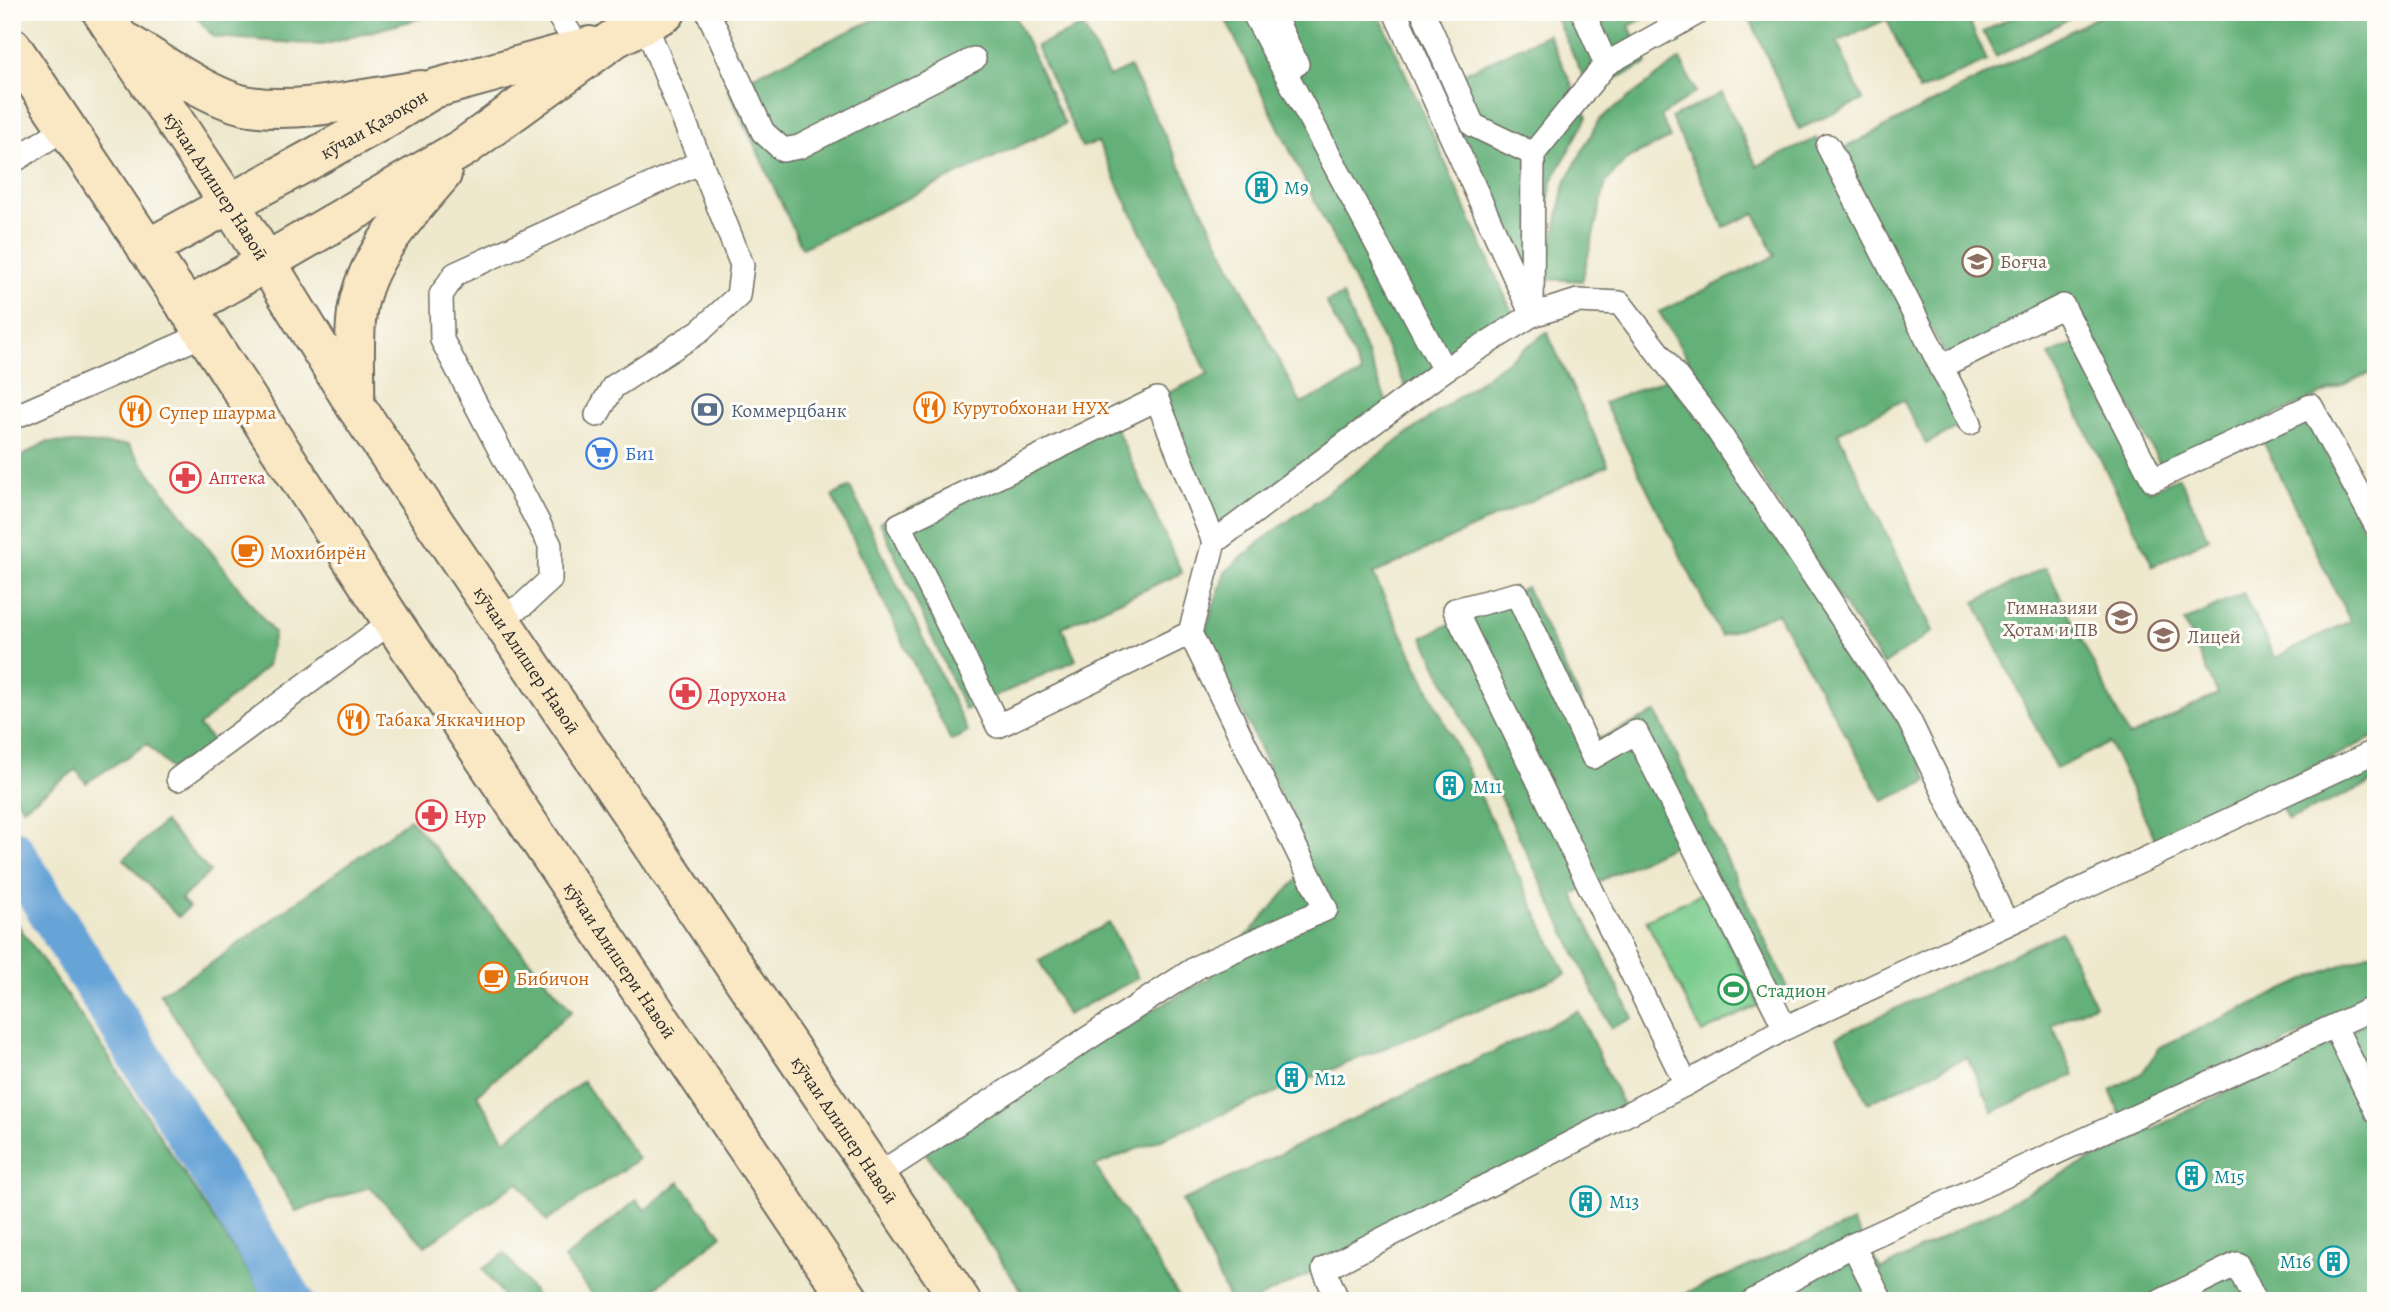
<svg xmlns="http://www.w3.org/2000/svg" width="2388" height="1313" font-family="Alegreya,serif">
	<style>
		.green { fill: #7acc8d; stroke: #527c5c; stroke-width: 2 }
		.forest { fill: #63b078; stroke: #476e52; stroke-width: 2 }
		.lines { fill: none; stroke-linecap: round; stroke-linejoin: round }
		.canal { stroke: #66a3d7; stroke-width: 44 }
		.lane-casing { stroke: #6f6d63; stroke-width: 26 }
		.secondary-casing { stroke: #6f6d63; stroke-width: 42 }
		.lane { stroke: #fff; stroke-width: 23 }
		.secondary { stroke: #fae7c3; stroke-width: 38 }
		.labels { text-anchor: middle; stroke-width: 6; stroke-linejoin: round; paint-order: stroke }
		.street-label { font-size: 19px; fill: #2b2b2b; stroke: #fdfcf7 }
		.culture-label { font-size: 19px; fill: #0d838f; stroke: #fdfcf7; text-anchor: start }
		.education-label { font-size: 19px; fill: #785e54; stroke: #fdfcf7; text-anchor: start }
		.food-label { font-size: 19px; fill: #c56008; stroke: #fdfcf7; text-anchor: start }
		.service-label { font-size: 19px; fill: #4e5e75; stroke: #fdfcf7; text-anchor: start }
		.shop-label { font-size: 19px; fill: #366cbe; stroke: #fdfcf7; text-anchor: start }
		.health-label { font-size: 19px; fill: #be3a42; stroke: #fdfcf7; text-anchor: start }
		.leisure-label { font-size: 19px; fill: #27864d; stroke: #fdfcf7; text-anchor: start }
	</style>
	<rect width="100%" height="100%" fill="#fdfcf7"/>
	<filter id="ink" filterUnits="userSpaceOnUse"><feTurbulence type="fractalNoise" baseFrequency=".0143" numOctaves="2"/><feDisplacementMap in="SourceGraphic" scale="14" xChannelSelector="R" yChannelSelector="G"/><feConvolveMatrix kernelMatrix="1 2 1 2 8 2 1 2 1" color-interpolation-filters="sRGB"/></filter>
	<filter id="wash" filterUnits="userSpaceOnUse"><feTurbulence type="fractalNoise" baseFrequency=".00686" numOctaves="4" result="noise"/><feDisplacementMap in="SourceGraphic" scale="28" xChannelSelector="R" yChannelSelector="G"/><feGaussianBlur stdDeviation="1.57" result="paint"/><feColorMatrix in="noise" values="0 0 0 0 0 0 0 0 0 0 0 0 0 0 0 0 0 1.4 0 .05"/><feComposite in="paint" operator="in"/></filter>
	<g filter="url(#wash)">
		<rect width="100%" height="100%" fill="#eee8cc"/>
		<!-- green -->
		<path class="green" d="M 1708,890 L 1765,1002 L 1702,1033 L 1646,920 Z"/>
		<!-- forest -->
		<g class="forest">
			<path d="M 192,12 L 444,12 L 322,45 L 214,37 Z"/>
			<path d="M 890,12 L 1013,12 L 1065,124 L 802,248 L 728,88 Z"/>
			<path d="M 1236,12 L 1378,12 L 1512,312 L 1406,387 L 1225,18 Z"/>
			<path d="M 1553,12 L 1657,12 L 1629,26 L 1647,64 L 1590,91 Z"/>
			<path d="M 1758,12 L 1965,12 L 1987,61 L 1919,91 L 1887,19 L 1837,42 L 1863,100 L 1799,129 L 1749,16 Z"/>
			<path d="M 2021,12 L 2082,12 L 1996,57 L 1983,32 Z"/>
			<path d="M 2107,12 L 2368,12 L 2376,27 L 2376,370 L 2161,466 L 2071,296 L 1946,357 L 1837,152 Z"/>
			<path d="M 1083,26 L 1109,77 L 1130,67 L 1301,404 L 1362,374 L 1326,302 L 1343,295 L 1388,405 L 1208,539 L 1150,402 L 1208,374 L 1098,142 L 1082,147 L 1036,46 Z"/>
			<path d="M 1548,34 L 1587,117 L 1552,181 L 1534,279 L 1523,283 L 1439,85 Z"/>
			<path d="M 1680,59 L 1696,92 L 1661,116 L 1670,138 L 1627,159 L 1606,182 L 1582,281 L 1545,279 L 1565,183 L 1599,120 Z"/>
			<path d="M 1722,93 L 1757,166 L 1817,138 L 1965,423 L 1926,444 L 1903,400 L 1838,433 L 1933,631 L 1883,665 L 1733,434 L 1659,312 L 1775,256 L 1755,213 L 1724,227 L 1671,118 Z"/>
			<path d="M 1547,332 L 1608,465 L 1373,574 L 1566,974 L 1095,1166 L 1182,1301 L 1029,1301 L 918,1142 L 1208,979 L 1303,873 L 1276,783 L 1205,632 L 1225,572 L 1261,541 Z"/>
			<path d="M 2075,343 L 2149,491 L 2179,477 L 2209,538 L 2153,566 L 2049,355 Z"/>
			<path d="M 1668,378 L 1710,433 L 1905,725 L 1928,781 L 1883,801 L 1777,613 L 1721,636 L 1604,403 Z"/>
			<path d="M 2308,415 L 2376,554 L 2376,736 L 2157,843 L 2109,743 L 2056,769 L 1975,602 L 2046,567 L 2129,737 L 2218,694 L 2184,622 L 2243,593 L 2275,658 L 2350,621 L 2261,437 Z"/>
			<path d="M 1111,417 L 1182,573 L 1062,627 L 1076,660 L 965,710 L 880,522 Z"/>
			<path d="M 46,442 L 128,445 L 274,633 L 267,666 L 199,726 L 219,748 L 184,783 L 147,744 L 86,783 L 76,770 L 23,808 L 12,793 L 12,462 Z"/>
			<path d="M 850,487 L 968,732 L 951,741 L 832,496 Z"/>
			<path d="M 1526,587 L 1599,739 L 1656,712 L 1793,998 L 1763,1013 L 1680,842 L 1573,894 L 1633,1018 L 1611,1028 L 1423,637 Z"/>
			<path d="M 2376,755 L 2376,781 L 2288,820 L 2278,800 Z"/>
			<path d="M 410,819 L 572,1011 L 477,1095 L 505,1140 L 583,1081 L 638,1159 L 547,1221 L 518,1182 L 425,1246 L 370,1187 L 296,1211 L 160,993 L 209,965 Z"/>
			<path d="M 164,822 L 210,872 L 181,899 L 189,907 L 178,917 L 124,859 Z"/>
			<path d="M 12,916 L 103,1048 L 267,1301 L 12,1301 Z"/>
			<path d="M 1109,923 L 1138,978 L 1067,1015 L 1039,960 Z"/>
			<path d="M 2061,932 L 2095,1004 L 2052,1025 L 2074,1075 L 1993,1112 L 1967,1057 L 1868,1103 L 1837,1036 Z"/>
			<path d="M 2376,951 L 2376,997 L 2124,1124 L 2110,1090 L 2142,1073 L 2160,1047 L 2309,978 Z"/>
			<path d="M 1578,1011 L 1630,1120 L 1253,1301 L 1230,1301 L 1182,1201 Z"/>
			<path d="M 2376,1017 L 2376,1301 L 1667,1301 L 1853,1222 L 1881,1270 L 2090,1160 Z"/>
			<path d="M 679,1182 L 722,1235 L 639,1301 L 597,1301 L 564,1259 L 637,1200 L 645,1210 Z"/>
			<path d="M 505,1253 L 508,1257 L 540,1301 L 507,1301 L 483,1269 Z"/>
		</g>
		<g class="lines">
			<!-- canal -->
			<path class="canal" d="M 12,851 L 292,1301"/>
		</g>
	</g>
	<g filter="url(#ink)">
		<g class="lines">
			<defs>
				<g id="lane">
					<path d="M 556,12 L 580,49"/>
					<path d="M 708,12 L 763,132 L 783,150 L 799,147 L 974,59"/>
					<path d="M 1253,12 L 1444,370"/>
					<path d="M 1272,12 L 1297,64"/>
					<path d="M 1395,12 L 1532,315 L 1578,301 L 1620,303 L 1716,428 L 1909,720 L 2007,924"/>
					<path d="M 1423,12 L 1473,125 L 1533,154"/>
					<path d="M 1583,12 L 1606,64"/>
					<path d="M 1828,146 L 1970,423"/>
					<path d="M 12,162 L 65,128"/>
					<path d="M 1940,367 L 2063,306 L 2153,480 L 2311,406 L 2376,525"/>
					<path d="M 597,415 L 613,387 L 700,331 L 738,296 L 742,265 L 645,23"/>
					<path d="M 12,418 L 205,334"/>
					<path d="M 498,619 L 524,604 L 550,580 L 550,545 L 442,340 L 441,295 L 455,274 L 701,162"/>
					<path d="M 1190,633 L 998,726 L 899,525 L 1157,399 L 1214,542"/>
					<path d="M 178,779 L 392,621"/>
					<path d="M 2335,1027 L 2376,1111"/>
					<path d="M 1686,1084 L 1455,610 L 1517,594 L 1593,757 L 1636,732 L 1785,1028"/>
					<path d="M 876,1176 L 1199,966 L 1326,909 L 1190,633 L 1214,542 L 1444,370 L 1532,315 L 1533,154 L 1606,64 L 1699,12"/>
					<path d="M 1853,1245 L 1881,1301"/>
					<path d="M 1338,1301 L 1324,1269 L 1686,1084 L 1785,1028 L 2376,751"/>
					<path d="M 1753,1301 L 1853,1245 L 2376,1007"/>
					<path d="M 2161,1301 L 2237,1264 L 2255,1301"/>
				</g>
				<g id="secondary">
					<path id="s1" d="M 102,12 L 244,226 L 355,405 L 961,1301"/>
					<path d="M 127,43 C 160,62 214,101 250,106 C 303,114 368,97 421,90"/>
					<path id="s2" d="M 12,47 L 205,334 L 392,621 L 850,1301"/>
					<path id="s3" d="M 147,249 L 379,122 L 433,89 L 590,46"/>
					<path d="M 187,308 L 463,148 L 615,38 L 666,12"/>
					<path d="M 355,405 C 356,374 353,342 357,312 C 365,257 408,214 442,174"/>
				</g>
			</defs>
			<!-- lane casing -->
			<use href="#lane" class="lane-casing"/>
			<!-- secondary casing -->
			<use href="#secondary" class="secondary-casing"/>
			<!-- lane -->
			<use href="#lane" class="lane"/>
			<!-- secondary -->
			<use href="#secondary" class="secondary"/>
		</g>
	</g>
	<!-- icons -->
	<defs>
		<symbol id="building-ring" viewBox="-11 -11 22 22"><circle r="9.5" fill="#fdfcf7" stroke="#0f9aa8" stroke-width="1.5"/><path d="M-4-6H4V6H1V3H-1V6H-4ZM-2.5-4.3h1.7v1.8h-1.7ZM.8-4.3h1.7v1.8H.8ZM-2.5-1h1.7V.8h-1.7ZM.8-1h1.7V.8H.8Z" fill="#0f9aa8"/></symbol>
		<symbol id="school-ring" viewBox="-11 -11 22 22"><circle r="9.5" fill="#fdfcf7" stroke="#8d6e63" stroke-width="1.5"/><path d="M0-5L7-2L0 1L-7-2ZM-4 1L0 2.5L4 1V4Q0 6-4 4Z" fill="#8d6e63"/></symbol>
		<symbol id="restaurant-ring" viewBox="-11 -11 22 22"><circle r="9.5" fill="#fdfcf7" stroke="#e8710a" stroke-width="1.5"/><path d="M-5-6h1v4h1v-4h1v4h1v-4h1v5L-1.5 .5V6h-2V.5L-5-1ZM5-6V6H3V1.5H1.5Q1.5-4 5-6Z" fill="#e8710a"/></symbol>
		<symbol id="bank-ring" viewBox="-11 -11 22 22"><circle r="9.5" fill="#fdfcf7" stroke="#5c6f8a" stroke-width="1.5"/><path d="M-6-4H6V4H-6ZM0-2.3a2.3 2.3 0 1 0 0 4.6a2.3 2.3 0 1 0 0-4.6Z" fill="#5c6f8a"/></symbol>
		<symbol id="supermarket-ring" viewBox="-11 -11 22 22"><circle r="9.5" fill="#fdfcf7" stroke="#3f7fe0" stroke-width="1.5"/><path d="M-6-5.5h2.5l.6 2H6L4.5 2H-2.5L-4.4-4H-6ZM-1.5 3.2a1.3 1.3 0 1 0 .1 0ZM3 3.2a1.3 1.3 0 1 0 .1 0Z" fill="#3f7fe0"/></symbol>
		<symbol id="pharmacy-ring" viewBox="-11 -11 22 22"><circle r="9.5" fill="#fdfcf7" stroke="#e0444e" stroke-width="1.5"/><path d="M-2-6h4v4h4v4h-4v4h-4v-4h-4v-4h4Z" fill="#e0444e"/></symbol>
		<symbol id="cafe-ring" viewBox="-11 -11 22 22"><circle r="9.5" fill="#fdfcf7" stroke="#e8710a" stroke-width="1.5"/><path d="M-5.5-4.5H6V0H3Q3 3.5 0 3.5H-2.5Q-5.5 3.5-5.5 0ZM3-3.2v2h1.7v-2ZM-6 4.5H4V6H-6Z" fill="#e8710a"/></symbol>
		<symbol id="university-ring" viewBox="-11 -11 22 22"><circle r="9.5" fill="#fdfcf7" stroke="#8d6e63" stroke-width="1.5"/><path d="M0-5L7-2L0 1L-7-2ZM-4 1L0 2.5L4 1V4Q0 6-4 4Z" fill="#8d6e63"/></symbol>
		<symbol id="stadium-ring" viewBox="-11 -11 22 22"><circle r="9.5" fill="#fdfcf7" stroke="#2e9e5b" stroke-width="1.5"/><path d="M0-5a6.5 5 0 1 0 0 10a6.5 5 0 1 0 0-10ZM-3.5-1.8h7v3.6h-7Z" fill="#2e9e5b"/></symbol>
	</defs>
	<g fill-rule="evenodd">
		<use href="#building-ring" x="1244" y="170" width="35" height="35"/>
		<use href="#school-ring" x="1960" y="244" width="35" height="35"/>
		<use href="#restaurant-ring" x="912" y="390" width="35" height="35"/>
		<use href="#bank-ring" x="690" y="392" width="35" height="35"/>
		<use href="#restaurant-ring" x="118" y="394" width="35" height="35"/>
		<use href="#supermarket-ring" x="584" y="436" width="35" height="35"/>
		<use href="#pharmacy-ring" x="168" y="460" width="35" height="35"/>
		<use href="#cafe-ring" x="230" y="534" width="35" height="35"/>
		<use href="#school-ring" x="2104" y="600" width="35" height="35"/>
		<use href="#university-ring" x="2146" y="618" width="35" height="35"/>
		<use href="#pharmacy-ring" x="668" y="676" width="35" height="35"/>
		<use href="#restaurant-ring" x="336" y="702" width="35" height="35"/>
		<use href="#building-ring" x="1432" y="768" width="35" height="35"/>
		<use href="#pharmacy-ring" x="414" y="798" width="35" height="35"/>
		<use href="#cafe-ring" x="476" y="960" width="35" height="35"/>
		<use href="#stadium-ring" x="1716" y="972" width="35" height="35"/>
		<use href="#building-ring" x="1274" y="1060" width="35" height="35"/>
		<use href="#building-ring" x="2174" y="1158" width="35" height="35"/>
		<use href="#building-ring" x="1568" y="1184" width="35" height="35"/>
		<use href="#building-ring" x="2316" y="1244" width="35" height="35"/>
	</g>
	<g class="labels">
		<!-- street labels -->
		<g class="street-label">
			<text dy="7" stroke="none"><textPath href="#s3" startOffset="259">кӯчаи Қазоқон</textPath></text>
			<text dy="7" stroke="none"><textPath href="#s1" startOffset="208">кӯчаи Алишер Навоӣ</textPath></text>
			<text dy="7" stroke="none"><textPath href="#s1" startOffset="775">кӯчаи Алишер Навоӣ</textPath></text>
			<text dy="7" stroke="none"><textPath href="#s2" startOffset="1097">кӯчаи Алишери Навоӣ</textPath></text>
			<text dy="7" stroke="none"><textPath href="#s1" startOffset="1342">кӯчаи Алишер Навоӣ</textPath></text>
		</g>
		<!-- culture labels -->
		<g class="culture-label">
			<text x="1284" y="194">М9</text>
			<text x="1473" y="793">М11</text>
			<text x="1314" y="1085">М12</text>
			<text x="2214" y="1183">М15</text>
			<text x="1609" y="1208">М13</text>
			<text x="2311" y="1268" text-anchor="end">М16</text>
		</g>
		<!-- education labels -->
		<g class="education-label">
			<text x="2000" y="268">Боғча</text>
			<text x="2098" y="614" text-anchor="end">Гимназияи<tspan x="2098" dy="22">Ҳотам и ПВ</tspan></text>
			<text x="2187" y="643">Лицей</text>
		</g>
		<!-- food labels -->
		<g class="food-label">
			<text x="952" y="414">Курутобхонаи НУХ</text>
			<text x="159" y="419">Супер шаурма</text>
			<text x="270" y="559">Мохибирён</text>
			<text x="376" y="726">Табака Яккачинор</text>
			<text x="516" y="985">Бибичон</text>
		</g>
		<!-- service labels -->
		<g class="service-label">
			<text x="731" y="417">Коммерцбанк</text>
		</g>
		<!-- shop labels -->
		<g class="shop-label">
			<text x="625" y="460">Би1</text>
		</g>
		<!-- health labels -->
		<g class="health-label">
			<text x="209" y="484">Аптека</text>
			<text x="708" y="701">Дорухона</text>
			<text x="454" y="823">Нур</text>
		</g>
		<!-- leisure labels -->
		<g class="leisure-label">
			<text x="1756" y="997">Стадион</text>
		</g>
	</g>
	<!-- margin -->
	<rect width="2388" height="1313" fill="none" stroke="#fdfcf7" stroke-width="42"/>
</svg>
